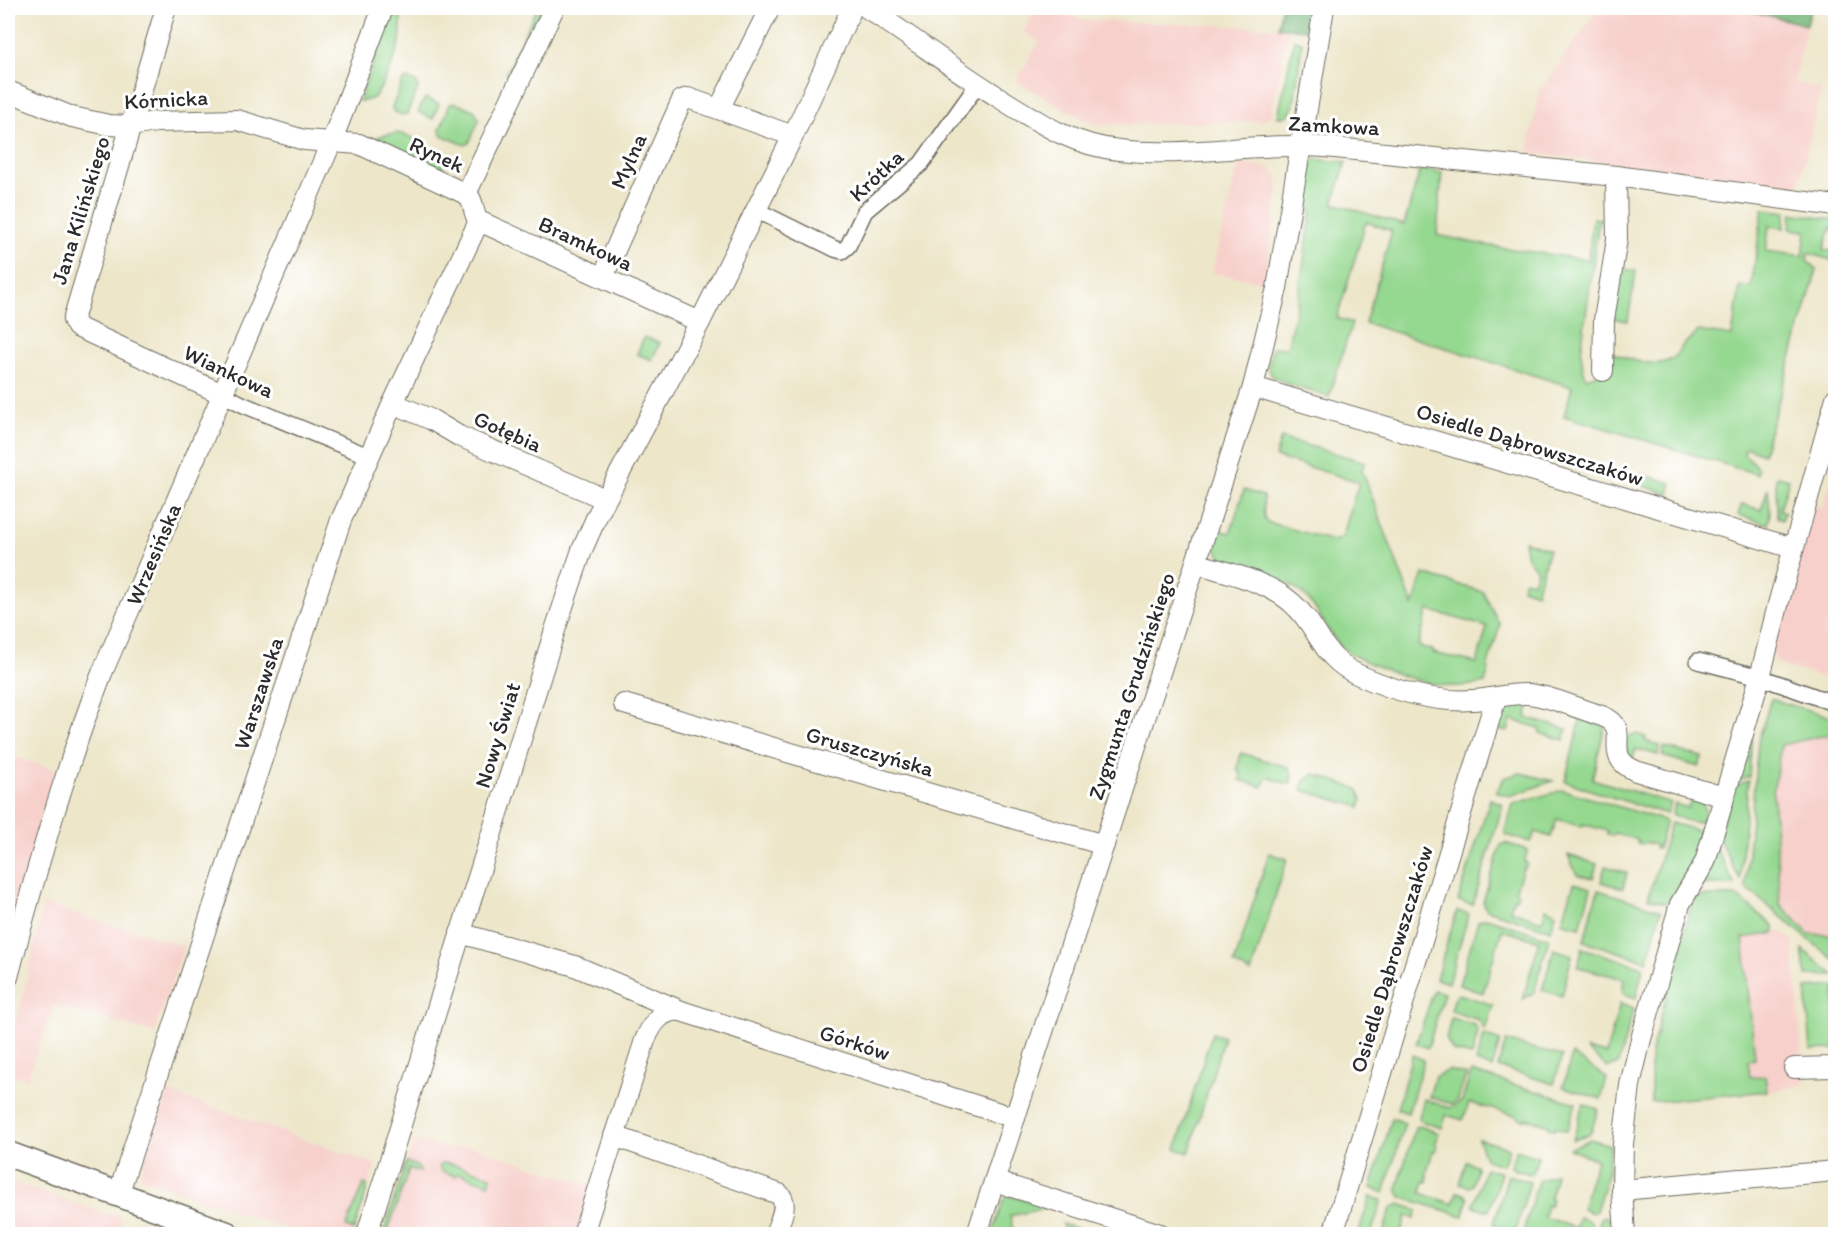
<svg xmlns="http://www.w3.org/2000/svg" width="1843" height="1242" font-family="Itim,sans-serif">
	<style>
		.built { fill: #f7d0cb }
		.green { fill: #95d890; stroke: #60825e; stroke-width: 1.5; fill-rule: evenodd }
		.forest { fill: #78b87a; stroke: #527252; stroke-width: 1.5 }
		.lines { fill: none; stroke-linecap: round; stroke-linejoin: round }
		.pedestrian-casing { stroke: #6f6c62; stroke-width: 18 }
		.minor-casing { stroke: #6f6c62; stroke-width: 22 }
		.tertiary-casing { stroke: #6f6c62; stroke-width: 27 }
		.pedestrian { stroke: #fff; stroke-width: 15 }
		.minor { stroke: #fff; stroke-width: 20 }
		.tertiary { stroke: #fff; stroke-width: 24 }
		.labels { text-anchor: middle; stroke-width: 6; stroke-linejoin: round; paint-order: stroke }
		.street-label { font-size: 22px; fill: #2b2b2b; stroke: #fff }
	</style>
	<rect width="100%" height="100%" fill="#fff"/>
	<filter id="ink" filterUnits="userSpaceOnUse"><feTurbulence type="fractalNoise" baseFrequency=".0167" numOctaves="2"/><feDisplacementMap in="SourceGraphic" scale="12" xChannelSelector="R" yChannelSelector="G"/><feConvolveMatrix kernelMatrix="1 2 1 2 8 2 1 2 1" color-interpolation-filters="sRGB"/></filter>
	<filter id="wash" filterUnits="userSpaceOnUse"><feTurbulence type="fractalNoise" baseFrequency=".008" numOctaves="4" result="noise"/><feDisplacementMap in="SourceGraphic" scale="24" xChannelSelector="R" yChannelSelector="G"/><feGaussianBlur stdDeviation="1.35" result="paint"/><feColorMatrix in="noise" values="0 0 0 0 0 0 0 0 0 0 0 0 0 0 0 0 0 1.4 0 .05"/><feComposite in="paint" operator="in"/></filter>
	<g filter="url(#wash)">
		<rect width="100%" height="100%" fill="#ede6c9"/>
		<!-- built -->
		<g class="built">
			<path d="M 1037,8 L 1047,8 L 1084,20 L 1289,28 L 1271,116 L 1261,121 L 1112,125 L 1094,123 L 1082,118 L 1016,81 L 1039,42 L 1023,32 Z"/>
			<path d="M 1599,8 L 1737,8 L 1807,25 L 1794,82 L 1821,89 L 1798,189 L 1624,164 L 1527,153 L 1540,90 Z"/>
			<path d="M 1238,164 L 1268,167 L 1277,174 L 1279,184 L 1268,259 L 1267,282 L 1212,273 Z"/>
			<path d="M 1835,469 L 1835,681 L 1778,664 L 1772,650 L 1814,505 L 1823,508 Z"/>
			<path d="M 1835,733 L 1835,935 L 1809,934 L 1780,904 L 1773,792 L 1781,745 Z"/>
			<path d="M 8,755 L 56,770 L 44,803 L 19,902 L 11,925 L 8,930 Z"/>
			<path d="M 1736,896 L 1774,926 L 1775,933 L 1782,932 L 1793,941 L 1804,1084 L 1778,1090 L 1651,1102 L 1651,1052 Z"/>
			<path d="M 43,904 L 184,946 L 154,1033 L 54,1005 L 27,1079 L 8,1073 L 8,1053 L 25,986 Z"/>
			<path d="M 168,1092 L 376,1164 L 352,1234 L 301,1234 L 139,1177 Z"/>
			<path d="M 414,1140 L 447,1148 L 470,1146 L 595,1187 L 580,1234 L 383,1234 Z"/>
			<path d="M 8,1181 L 100,1212 L 122,1217 L 117,1234 L 8,1234 Z"/>
		</g>
		<!-- green -->
		<g class="green">
			<path d="M 394,8 L 400,8 C 401,19 402,30 400,41 C 397,53 382,91 373,98 C 368,101 364,101 359,101 Z"/>
			<path d="M 537,8 L 543,8 L 512,76 L 509,77 L 506,73 Z"/>
			<path d="M 1294,40 L 1302,42 L 1294,105 C 1290,113 1288,118 1278,117 Z"/>
			<path d="M 408,79 L 417,83 L 418,88 L 407,114 L 402,115 L 393,111 L 392,107 L 403,81 Z"/>
			<path d="M 425,98 L 439,104 L 433,119 L 418,112 Z"/>
			<path d="M 455,103 L 474,110 L 479,120 L 469,143 L 465,145 L 441,135 L 440,130 L 450,104 Z"/>
			<path d="M 396,133 C 416,136 445,153 444,176 L 369,142 L 380,136 Z"/>
			<path d="M 1311,159 L 1346,162 L 1333,203 L 1404,225 L 1420,170 L 1442,172 L 1437,235 L 1485,245 L 1588,260 L 1593,218 L 1599,219 L 1581,351 L 1583,368 L 1586,378 L 1611,370 L 1611,352 C 1627,359 1655,369 1672,359 C 1678,356 1679,349 1684,344 C 1689,339 1694,338 1698,331 L 1732,336 L 1740,286 L 1751,288 L 1763,209 L 1786,212 L 1784,228 L 1769,226 L 1766,251 L 1803,256 L 1806,231 L 1790,229 L 1792,213 L 1835,220 L 1835,229 L 1831,228 L 1824,249 L 1835,253 L 1835,261 L 1808,253 L 1807,261 L 1817,269 L 1763,454 L 1746,447 L 1744,454 L 1749,458 L 1758,469 L 1757,474 L 1564,416 L 1572,387 L 1365,323 L 1392,231 L 1366,222 L 1337,318 L 1352,323 L 1329,397 L 1290,385 L 1272,376 L 1268,367 L 1273,347 L 1287,348 L 1297,303 L 1312,210 L 1298,206 L 1307,163 Z"/>
			<path d="M 1619,268 L 1636,271 L 1628,321 L 1612,318 Z"/>
			<path d="M 644,337 L 660,343 L 652,360 L 637,354 Z"/>
			<path d="M 1281,438 L 1365,462 L 1362,470 L 1413,606 L 1423,574 L 1483,592 L 1500,625 L 1487,668 L 1489,669 L 1485,683 C 1473,685 1460,687 1448,686 C 1423,684 1359,664 1341,646 C 1325,630 1318,605 1299,591 C 1280,576 1250,570 1227,562 C 1214,553 1215,544 1220,530 L 1230,533 L 1244,490 L 1263,496 L 1264,517 L 1267,522 L 1333,541 L 1342,538 L 1359,482 L 1275,457 ZM 1428,610 L 1487,627 L 1477,663 L 1433,653 L 1433,650 L 1418,646 Z"/>
			<path d="M 1640,474 L 1672,483 L 1669,494 L 1637,484 Z"/>
			<path d="M 1778,476 L 1789,479 L 1780,510 L 1785,512 L 1782,520 L 1777,517 L 1776,478 Z"/>
			<path d="M 1768,488 L 1770,513 L 1768,524 L 1738,515 L 1742,504 L 1761,510 Z"/>
			<path d="M 1524,541 L 1549,549 L 1536,593 L 1522,588 L 1525,580 L 1533,582 L 1537,570 L 1527,558 Z"/>
			<path d="M 1771,699 L 1835,718 L 1835,733 L 1781,745 L 1773,792 L 1780,904 L 1809,934 L 1835,935 L 1835,961 L 1745,887 L 1758,742 Z"/>
			<path d="M 1530,702 L 1526,718 L 1567,729 L 1564,740 L 1540,733 L 1540,728 L 1511,720 L 1508,731 L 1497,729 L 1499,715 L 1510,703 Z"/>
			<path d="M 1581,718 L 1605,726 L 1592,779 L 1671,803 L 1667,814 L 1602,794 L 1565,781 Z"/>
			<path d="M 1636,734 L 1646,737 L 1645,741 L 1660,745 L 1658,755 L 1636,749 L 1632,761 L 1628,759 L 1624,742 L 1631,735 Z"/>
			<path d="M 1752,735 L 1749,777 L 1735,782 Z"/>
			<path d="M 1664,747 L 1702,757 L 1699,767 L 1662,756 Z"/>
			<path d="M 1241,753 L 1288,767 L 1292,776 L 1290,784 L 1266,777 L 1263,787 L 1240,780 L 1241,773 L 1237,771 Z"/>
			<path d="M 1520,773 L 1553,781 L 1510,796 L 1496,792 L 1504,778 Z"/>
			<path d="M 1314,774 L 1358,789 L 1362,799 L 1360,807 L 1302,790 L 1304,782 Z"/>
			<path d="M 1748,781 L 1740,880 L 1718,837 L 1733,787 Z"/>
			<path d="M 1563,790 L 1666,821 L 1658,849 L 1655,848 L 1656,845 L 1644,842 L 1643,844 L 1637,843 L 1638,840 L 1614,833 L 1613,836 L 1607,834 L 1607,831 L 1583,824 L 1582,827 L 1557,819 L 1551,837 L 1535,832 L 1531,842 L 1506,835 L 1505,832 L 1513,804 Z"/>
			<path d="M 1695,797 C 1707,803 1710,821 1696,822 C 1689,823 1679,817 1672,815 L 1675,804 L 1688,808 L 1692,798 Z"/>
			<path d="M 1490,799 L 1503,804 L 1473,905 L 1458,901 Z"/>
			<path d="M 1671,823 L 1700,831 L 1690,871 L 1679,886 L 1672,905 L 1648,898 Z"/>
			<path d="M 1505,843 L 1528,850 L 1524,862 L 1527,863 L 1525,868 L 1523,868 L 1515,892 L 1518,893 L 1516,899 L 1514,898 L 1510,910 L 1542,921 L 1546,908 L 1556,913 L 1551,930 L 1487,910 L 1483,902 L 1501,845 Z"/>
			<path d="M 1715,847 L 1735,885 L 1700,885 Z"/>
			<path d="M 1269,853 L 1287,859 L 1251,973 L 1234,964 Z"/>
			<path d="M 1568,855 L 1597,864 L 1593,878 L 1577,875 Z"/>
			<path d="M 1605,866 L 1627,873 L 1623,888 L 1601,882 Z"/>
			<path d="M 1574,883 L 1591,888 L 1580,927 L 1562,923 Z"/>
			<path d="M 1598,890 L 1661,910 L 1647,961 L 1584,941 Z"/>
			<path d="M 1694,896 L 1736,896 L 1774,926 L 1775,933 L 1743,938 L 1755,1059 L 1748,1060 L 1750,1077 L 1765,1076 L 1767,1091 L 1651,1102 L 1651,1052 Z"/>
			<path d="M 1457,911 L 1469,914 L 1448,983 L 1436,979 Z"/>
			<path d="M 1486,918 L 1549,938 L 1534,993 L 1523,999 L 1539,941 L 1502,930 L 1483,993 L 1459,985 L 1478,921 Z"/>
			<path d="M 1582,948 L 1643,967 L 1636,998 L 1622,993 L 1624,979 L 1578,967 Z"/>
			<path d="M 1554,949 L 1572,955 L 1562,996 L 1542,990 Z"/>
			<path d="M 1802,949 L 1834,975 L 1806,976 Z"/>
			<path d="M 1835,986 L 1835,1049 L 1811,1050 L 1806,988 Z"/>
			<path d="M 1434,990 L 1444,993 L 1428,1048 L 1416,1044 Z"/>
			<path d="M 1459,994 L 1493,1005 L 1485,1030 L 1479,1020 L 1451,1011 L 1455,997 Z"/>
			<path d="M 1620,1003 L 1634,1008 L 1618,1064 L 1608,1068 L 1586,1049 L 1606,1054 Z"/>
			<path d="M 1451,1018 L 1475,1025 L 1478,1032 L 1472,1056 L 1453,1051 L 1446,1039 Z"/>
			<path d="M 1212,1033 L 1224,1037 L 1189,1153 L 1176,1149 Z"/>
			<path d="M 1484,1035 L 1500,1041 L 1492,1068 L 1476,1062 Z"/>
			<path d="M 1506,1041 L 1562,1056 L 1554,1084 L 1498,1067 Z"/>
			<path d="M 1572,1054 L 1607,1078 L 1601,1099 L 1563,1087 Z"/>
			<path d="M 1412,1055 L 1424,1060 L 1408,1113 L 1397,1109 Z"/>
			<path d="M 1448,1070 L 1466,1075 L 1458,1100 L 1452,1104 L 1429,1097 L 1435,1077 Z"/>
			<path d="M 1471,1072 L 1576,1103 L 1567,1131 L 1556,1127 L 1554,1129 L 1549,1128 L 1549,1125 L 1525,1118 L 1524,1120 L 1518,1118 L 1518,1116 L 1469,1103 L 1463,1120 L 1446,1115 L 1442,1128 L 1420,1121 L 1419,1118 L 1424,1099 L 1450,1108 L 1462,1101 Z"/>
			<path d="M 1583,1104 L 1598,1109 L 1591,1133 L 1573,1140 Z"/>
			<path d="M 1392,1118 L 1405,1123 L 1384,1193 L 1371,1188 Z"/>
			<path d="M 1419,1126 L 1439,1133 L 1435,1145 L 1438,1146 L 1436,1151 L 1433,1151 L 1426,1175 L 1428,1176 L 1427,1182 L 1424,1181 L 1421,1193 L 1453,1204 L 1457,1192 L 1466,1195 L 1468,1198 L 1463,1216 L 1401,1197 L 1397,1189 L 1415,1128 Z"/>
			<path d="M 1478,1139 L 1509,1148 L 1504,1163 L 1501,1165 L 1486,1160 Z"/>
			<path d="M 1590,1139 L 1610,1145 L 1608,1172 L 1596,1211 L 1593,1213 L 1582,1209 L 1597,1160 L 1569,1149 Z"/>
			<path d="M 1516,1150 L 1538,1157 L 1533,1172 L 1530,1174 L 1513,1169 L 1511,1165 Z"/>
			<path d="M 406,1162 L 417,1166 L 420,1172 L 409,1169 L 387,1234 L 383,1234 Z"/>
			<path d="M 1466,1162 L 1476,1165 L 1477,1168 L 1472,1186 L 1469,1187 L 1459,1184 Z"/>
			<path d="M 443,1163 L 452,1164 L 491,1176 L 489,1184 L 458,1173 L 456,1176 L 441,1171 L 439,1166 Z"/>
			<path d="M 1485,1168 L 1501,1173 L 1489,1211 L 1473,1206 Z"/>
			<path d="M 1556,1174 L 1550,1199 L 1552,1200 L 1550,1206 L 1547,1205 L 1544,1217 L 1576,1228 L 1579,1217 L 1590,1221 L 1592,1224 L 1589,1234 L 1524,1234 L 1523,1232 L 1538,1181 Z"/>
			<path d="M 1508,1175 L 1530,1182 L 1516,1230 L 1512,1231 L 1495,1226 L 1494,1223 Z"/>
			<path d="M 364,1184 L 367,1185 L 367,1190 L 354,1230 L 346,1227 Z"/>
			<path d="M 1007,1195 L 1050,1207 L 1010,1216 L 1014,1234 L 992,1234 L 1003,1201 Z"/>
			<path d="M 1370,1197 L 1382,1200 L 1371,1234 L 1358,1234 Z"/>
			<path d="M 1399,1204 L 1417,1210 L 1415,1218 L 1406,1216 L 1401,1234 L 1383,1234 L 1391,1208 Z"/>
			<path d="M 1605,1216 L 1609,1220 L 1611,1234 L 1596,1234 L 1601,1218 Z"/>
			<path d="M 1062,1224 L 1095,1234 L 1065,1234 Z"/>
		</g>
		<!-- forest -->
		<g class="forest">
			<path d="M 1281,8 L 1311,8 L 1305,30 L 1278,27 Z"/>
			<path d="M 1737,8 L 1811,8 L 1807,25 Z"/>
		</g>
	</g>
	<g filter="url(#ink)">
		<g class="lines">
			<defs>
				<g id="pedestrian">
					<path d="M 756,210 L 835,249 L 842,251 L 848,246 L 865,211 L 921,164 L 978,84"/>
					<path d="M 222,394 L 244,405 L 368,456"/>
					<path d="M 1698,661 L 1760,677 L 1836,704"/>
				</g>
				<g id="minor">
					<path d="M 166,8 L 73,320 L 77,327 L 222,394"/>
					<path d="M 867,8 C 913,38 956,71 1003,100 C 1041,124 1073,145 1119,150 C 1187,158 1257,142 1325,147 L 1616,176 L 1836,206"/>
					<path d="M 8,91 L 72,117 L 109,125 L 130,126 L 156,122 L 237,120 L 304,140 L 359,144 L 468,195 C 475,202 472,214 479,221 L 700,322"/>
					<path d="M 719,109 L 770,8"/>
					<path d="M 466,194 L 554,8"/>
					<path d="M 603,277 L 682,100 L 688,98 L 793,136"/>
					<path d="M 1603,371 L 1604,320 L 1617,239 L 1616,176"/>
					<path d="M 1253,387 L 1793,548"/>
					<path d="M 393,403 L 432,420 L 459,436 L 605,499"/>
					<path d="M 1196,563 C 1228,573 1267,581 1292,603 C 1320,627 1320,658 1359,675 C 1395,691 1434,703 1473,700 C 1491,699 1510,693 1528,694 C 1551,696 1579,709 1602,716 C 1636,729 1598,755 1636,771 L 1724,797"/>
					<path d="M 624,704 L 1104,845"/>
					<path d="M 460,933 L 575,966 L 681,1011"/>
					<path d="M 8,977 C 35,874 64,772 102,673 L 331,143 L 383,8"/>
					<path d="M 1794,1068 L 1836,1067"/>
					<path d="M 614,1136 L 779,1194 C 790,1204 779,1222 775,1234"/>
					<path d="M 1744,1179 L 1836,1171"/>
					<path d="M 994,1181 L 1160,1234"/>
					<path d="M 1622,1190 L 1740,1179"/>
					<path d="M 118,1195 L 341,520 L 393,403 L 479,221"/>
					<path d="M 367,1234 L 555,630 L 582,550 L 597,516 L 700,322 L 793,136 L 852,8"/>
					<path d="M 583,1234 L 645,1040 C 652,1024 661,1009 681,1011 L 1015,1118"/>
					<path d="M 977,1234 L 1253,387 L 1277,288 L 1324,8"/>
					<path d="M 1333,1234 L 1496,698"/>
					<path d="M 1625,1234 L 1622,1190 L 1623,1144 L 1630,1085 L 1641,1039 L 1680,904 L 1705,862 L 1760,677 L 1779,601 L 1836,398"/>
				</g>
				<path id="tertiary" d="M 8,1154 L 227,1234"/>
			</defs>
			<!-- pedestrian casing -->
			<use href="#pedestrian" class="pedestrian-casing"/>
			<!-- minor casing -->
			<use href="#minor" class="minor-casing"/>
			<!-- tertiary casing -->
			<use href="#tertiary" class="tertiary-casing"/>
			<!-- pedestrian -->
			<use href="#pedestrian" class="pedestrian"/>
			<!-- minor -->
			<use href="#minor" class="minor"/>
			<!-- tertiary -->
			<use href="#tertiary" class="tertiary"/>
		</g>
	</g>
	<g class="labels">
		<!-- street labels -->
		<g class="street-label">
			<text transform="translate(166 99) rotate(-3)" y="8">Kórnicka</text>
			<text transform="translate(1334 125) rotate(3)" y="8">Zamkowa</text>
			<text transform="translate(437 154) rotate(25)" y="8">Rynek</text>
			<text transform="translate(628 161) rotate(-66)" y="8">Mylna</text>
			<text transform="translate(876 175) rotate(-43)" y="8">Krótka</text>
			<text transform="translate(80 210) rotate(-73)" y="8">Jana Kilińskiego</text>
			<text transform="translate(586 243) rotate(25)" y="8">Bramkowa</text>
			<text transform="translate(229 371) rotate(25)" y="8">Wiankowa</text>
			<text transform="translate(508 431) rotate(24)" y="8">Gołębia</text>
			<text transform="translate(1530 444) rotate(17)" y="8">Osiedle Dąbrowszczaków</text>
			<text transform="translate(153 554) rotate(-67)" y="8">Wrzesińska</text>
			<text transform="translate(1131 686) rotate(-72)" y="8">Zygmunta Grudzińskiego</text>
			<text transform="translate(258 693) rotate(-72)" y="8">Warszawska</text>
			<text transform="translate(497 735) rotate(-73)" y="8">Nowy Świat</text>
			<text transform="translate(870 751) rotate(16)" y="8">Gruszczyńska</text>
			<text transform="translate(1391 959) rotate(-73)" y="8">Osiedle Dąbrowszczaków</text>
			<text transform="translate(855 1042) rotate(18)" y="8">Górków</text>
		</g>
	</g>
	<!-- margin -->
	<rect width="1843" height="1242" fill="none" stroke="#fff" stroke-width="30"/>
</svg>
